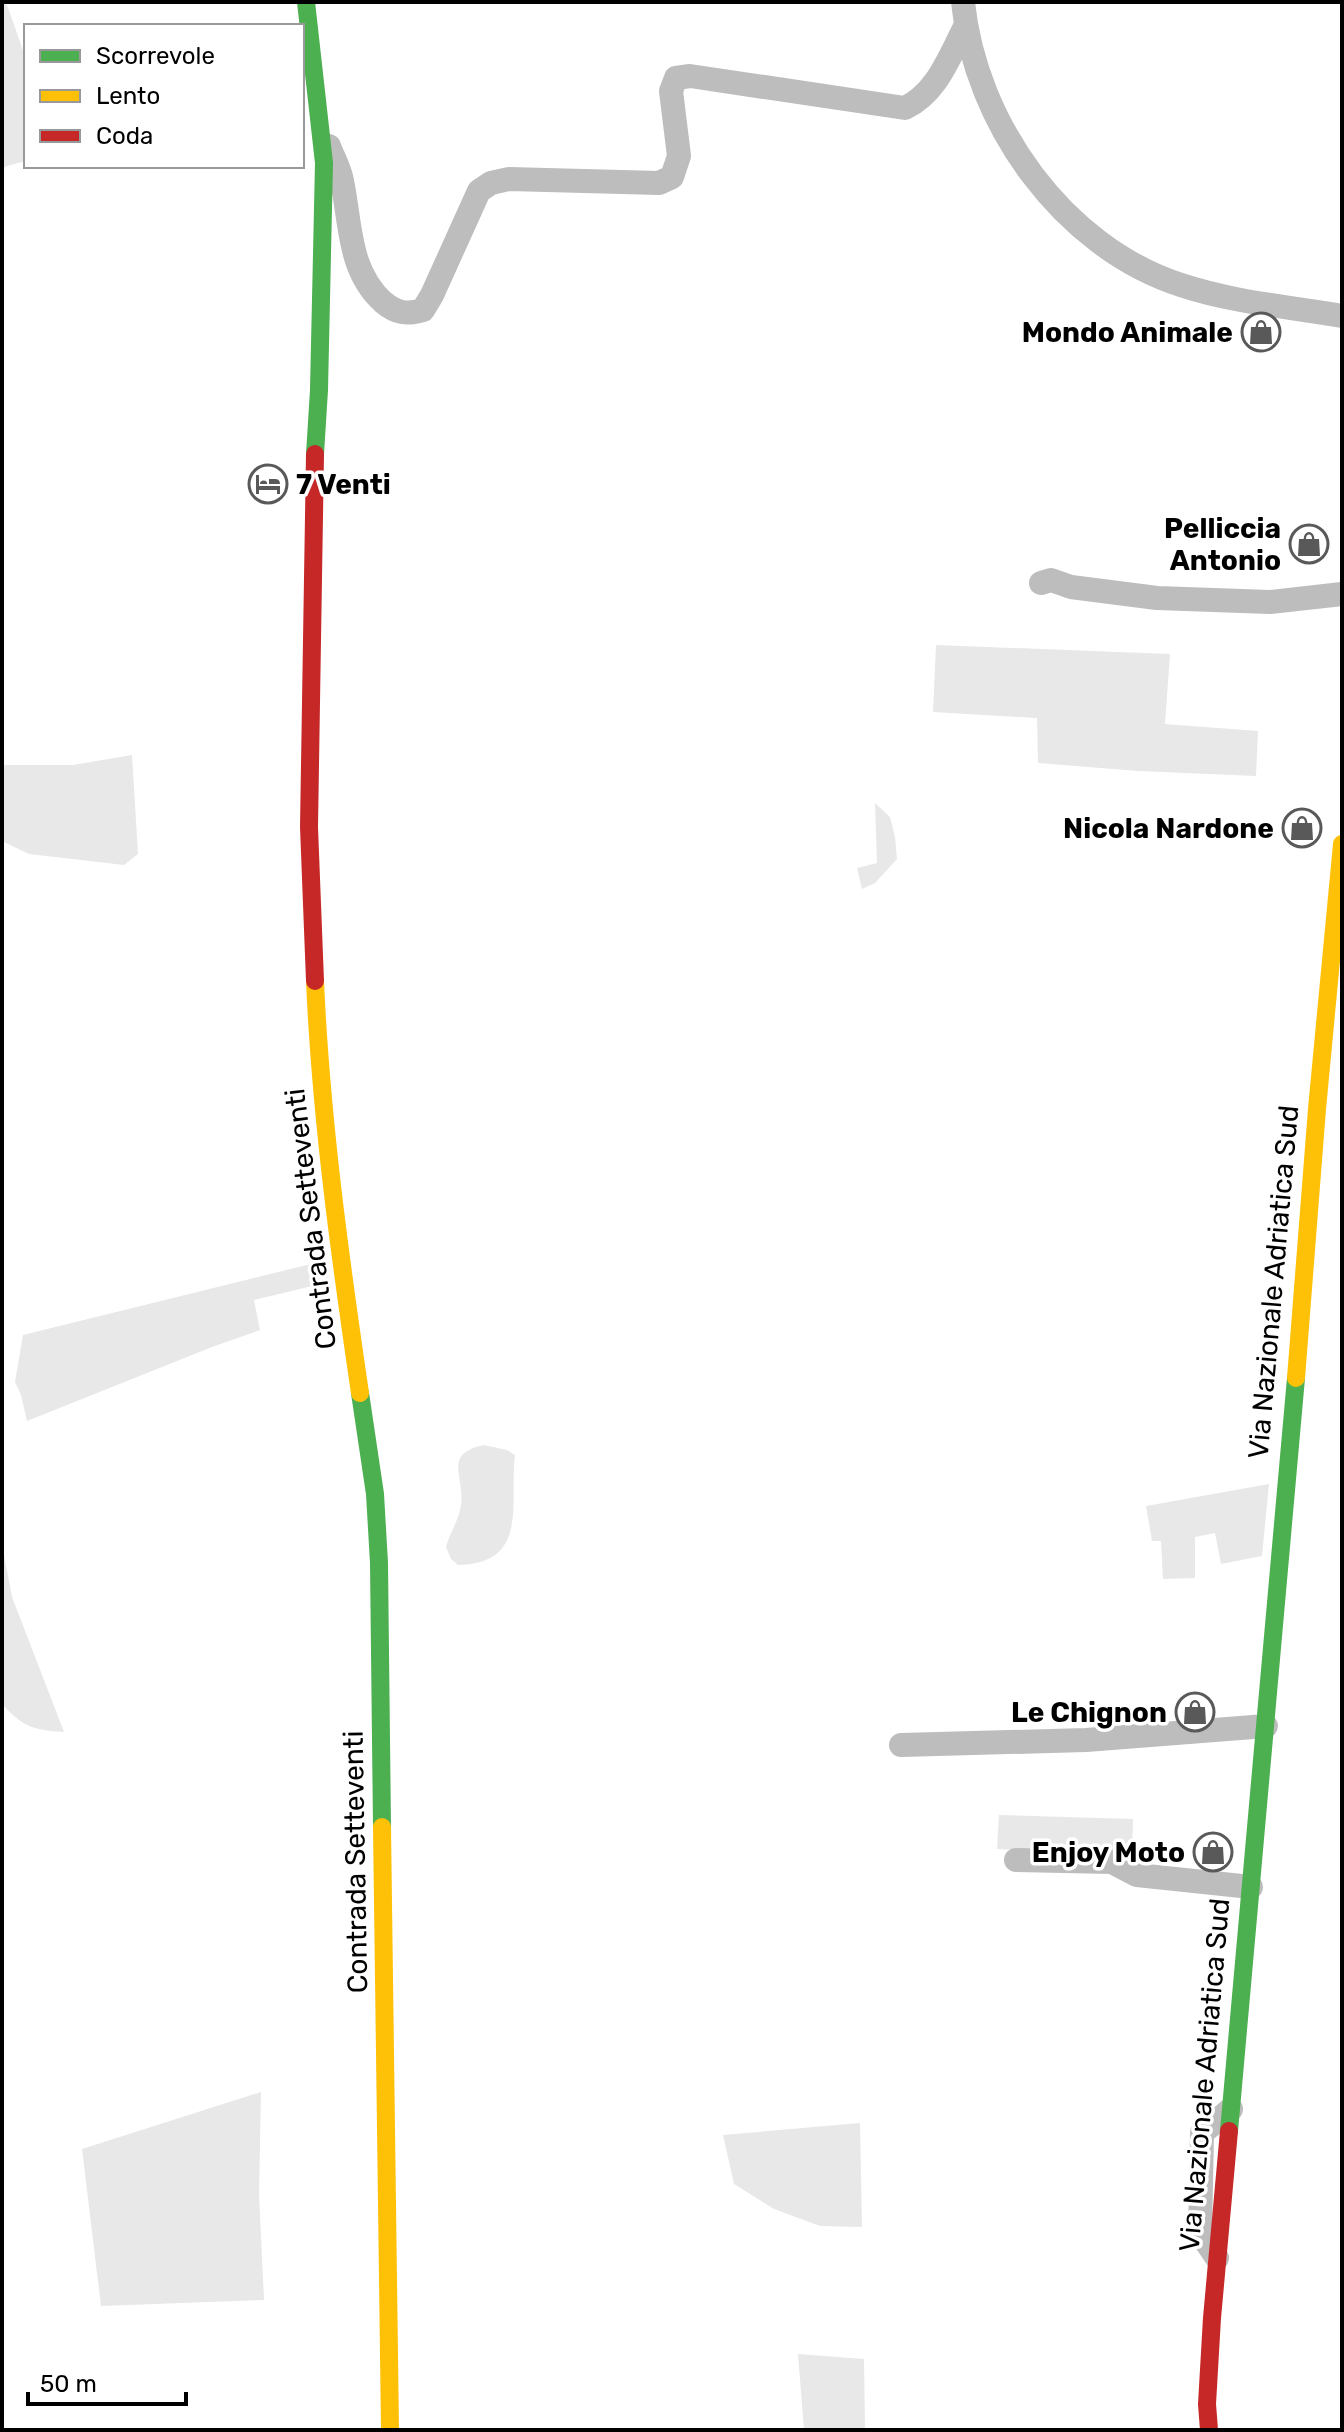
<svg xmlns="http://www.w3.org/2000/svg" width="1344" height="2432" font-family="Rubik,sans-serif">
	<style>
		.green { fill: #e8e8e8 }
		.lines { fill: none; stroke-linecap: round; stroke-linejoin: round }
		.street { stroke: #bdbdbd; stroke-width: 24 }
		.fast { stroke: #4caf50; stroke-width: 18 }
		.slow { stroke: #ffc107; stroke-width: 18 }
		.jam { stroke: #c62828; stroke-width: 18 }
		.labels { text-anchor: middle; stroke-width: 7; stroke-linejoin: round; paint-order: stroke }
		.poi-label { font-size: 28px; font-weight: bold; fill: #000; stroke: #fff; text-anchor: end }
		.street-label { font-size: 28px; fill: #000; stroke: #fff }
	</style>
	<rect width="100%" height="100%" fill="#fff"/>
	<!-- green -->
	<g class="green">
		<path d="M 2,2 L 6,2 L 26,59 L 26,161 L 7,166 L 2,169 Z"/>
		<path d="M 936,645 L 1170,654 L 1165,724 L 1258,731 L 1256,776 L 1138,771 L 1038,763 L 1037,718 L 933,712 Z"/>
		<path d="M 132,755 L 138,854 L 124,865 L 29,854 L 2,841 L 2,765 L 73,765 Z"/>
		<path d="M 875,803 L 890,817 L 895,837 L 897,859 L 875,883 L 862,889 L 857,868 L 877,863 Z"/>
		<path d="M 327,1260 L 329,1282 L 254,1300 L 260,1330 L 212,1347 L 27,1421 L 21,1395 L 15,1382 L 23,1335 Z"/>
		<path d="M 484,1445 L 507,1450 L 515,1455 C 509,1502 530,1564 458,1565 L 451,1559 L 446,1547 C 450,1532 459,1520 461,1505 C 465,1476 442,1454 484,1445 Z"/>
		<path d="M 1269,1484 L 1262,1556 L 1221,1564 L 1215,1533 L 1195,1537 L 1195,1578 L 1163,1579 L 1161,1541 L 1152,1541 L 1146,1506 Z"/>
		<path d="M 2,1555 L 4,1555 L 12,1597 L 64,1732 C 33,1730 23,1727 2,1704 Z"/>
		<path d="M 999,1815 L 1133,1819 L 1132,1855 L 997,1849 Z"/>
		<path d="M 261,2092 L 259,2194 L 264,2300 L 101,2306 L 82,2149 Z"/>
		<path d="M 860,2123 L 862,2227 L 820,2226 L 774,2209 L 734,2184 L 723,2135 Z"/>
		<path d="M 798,2354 L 864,2359 L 865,2430 L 804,2430 Z"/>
	</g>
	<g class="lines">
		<!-- street -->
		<g class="street">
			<path d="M 963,2 C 975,123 1063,247 1181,285 C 1232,302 1289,307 1342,316"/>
			<path d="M 329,146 C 333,157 340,169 342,181 C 351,224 348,270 383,302 C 396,313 407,315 423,310 L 432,295 L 479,191 L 491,183 L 509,179 L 659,183 L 672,177 L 679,156 L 671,91 L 676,78 L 690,76 L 905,108 C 937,93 949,57 965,27"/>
			<path d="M 1041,583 L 1051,580 L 1071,587 L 1157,598 L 1270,602 L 1342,594"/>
			<path d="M 901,1745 L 1086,1740 L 1266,1726"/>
			<path d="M 1016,1860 L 1112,1862 L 1137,1875 L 1251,1887"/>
			<path d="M 1217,2258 L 1200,2233 L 1202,2133 L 1231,2109"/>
		</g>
		<!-- fast -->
		<g class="fast">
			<path d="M 306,2 L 324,163 L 319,390 L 315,454"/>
			<path d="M 360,1393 L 375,1494 L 379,1563 L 382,1827"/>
			<path d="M 1229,2131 L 1296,1378"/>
		</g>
		<!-- slow -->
		<g class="slow">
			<path d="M 315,981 C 321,1119 340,1257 360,1393"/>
			<path d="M 1296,1378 L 1317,1109 L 1342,844"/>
			<path d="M 382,1827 L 390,2430"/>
		</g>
		<!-- jam -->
		<g class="jam">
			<path d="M 315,454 L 309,827 L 315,981"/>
			<path d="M 1209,2430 L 1207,2404 L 1212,2318 L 1229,2131"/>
		</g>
	</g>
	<!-- icons -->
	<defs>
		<symbol id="shop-ring" viewBox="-11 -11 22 22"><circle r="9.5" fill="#fff" stroke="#595959" stroke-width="1.5"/><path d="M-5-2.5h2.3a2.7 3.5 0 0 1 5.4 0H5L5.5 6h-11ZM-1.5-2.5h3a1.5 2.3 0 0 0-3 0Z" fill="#595959"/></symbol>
		<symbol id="hotel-ring" viewBox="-11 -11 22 22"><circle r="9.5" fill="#fff" stroke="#595959" stroke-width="1.5"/><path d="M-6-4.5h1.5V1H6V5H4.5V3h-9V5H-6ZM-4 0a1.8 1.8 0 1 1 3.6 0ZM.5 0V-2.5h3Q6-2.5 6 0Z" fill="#595959"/></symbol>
	</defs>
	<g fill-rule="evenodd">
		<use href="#shop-ring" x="1239" y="310" width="44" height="44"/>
		<use href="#hotel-ring" x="246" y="462" width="44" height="44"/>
		<use href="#shop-ring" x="1287" y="522" width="44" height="44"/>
		<use href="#shop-ring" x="1280" y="806" width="44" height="44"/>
		<use href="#shop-ring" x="1173" y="1690" width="44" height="44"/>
		<use href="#shop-ring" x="1191" y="1830" width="44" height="44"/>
	</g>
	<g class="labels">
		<!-- poi labels -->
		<g class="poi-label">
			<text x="1233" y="342">Mondo Animale</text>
			<text x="296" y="494" text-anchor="start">7 Venti</text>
			<text x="1281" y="538">Pelliccia<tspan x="1281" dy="32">Antonio</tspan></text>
			<text x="1274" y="838">Nicola Nardone</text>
			<text x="1167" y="1722">Le Chignon</text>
			<text x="1185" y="1862">Enjoy Moto</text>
		</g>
		<!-- street labels -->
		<g class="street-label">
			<text transform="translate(310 1219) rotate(-97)" y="10">Contrada Setteventi</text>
			<text transform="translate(1273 1282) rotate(-85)" y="10">Via Nazionale Adriatica Sud</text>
			<text transform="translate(355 1862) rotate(-91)" y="10">Contrada Setteventi</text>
			<text transform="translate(1204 2075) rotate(-85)" y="10">Via Nazionale Adriatica Sud</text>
		</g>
	</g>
	<!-- border -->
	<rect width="1344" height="2432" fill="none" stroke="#000000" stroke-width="8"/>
	<!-- legend -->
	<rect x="24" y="24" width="280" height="144" fill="#ffffff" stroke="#999999" stroke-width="2"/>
	<rect x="40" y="50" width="40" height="12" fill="#4caf50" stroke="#999999" stroke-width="2"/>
	<text x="96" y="64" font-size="24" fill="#000000">Scorrevole</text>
	<rect x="40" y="90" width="40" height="12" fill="#ffc107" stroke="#999999" stroke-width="2"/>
	<text x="96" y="104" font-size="24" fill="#000000">Lento</text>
	<rect x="40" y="130" width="40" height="12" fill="#c62828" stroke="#999999" stroke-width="2"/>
	<text x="96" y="144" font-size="24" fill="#000000">Coda</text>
	<!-- scale -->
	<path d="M28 2392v12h158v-12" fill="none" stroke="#000000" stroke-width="4"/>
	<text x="40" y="2392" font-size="24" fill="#000000" stroke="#ffffff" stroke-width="6" paint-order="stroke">50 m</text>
</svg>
